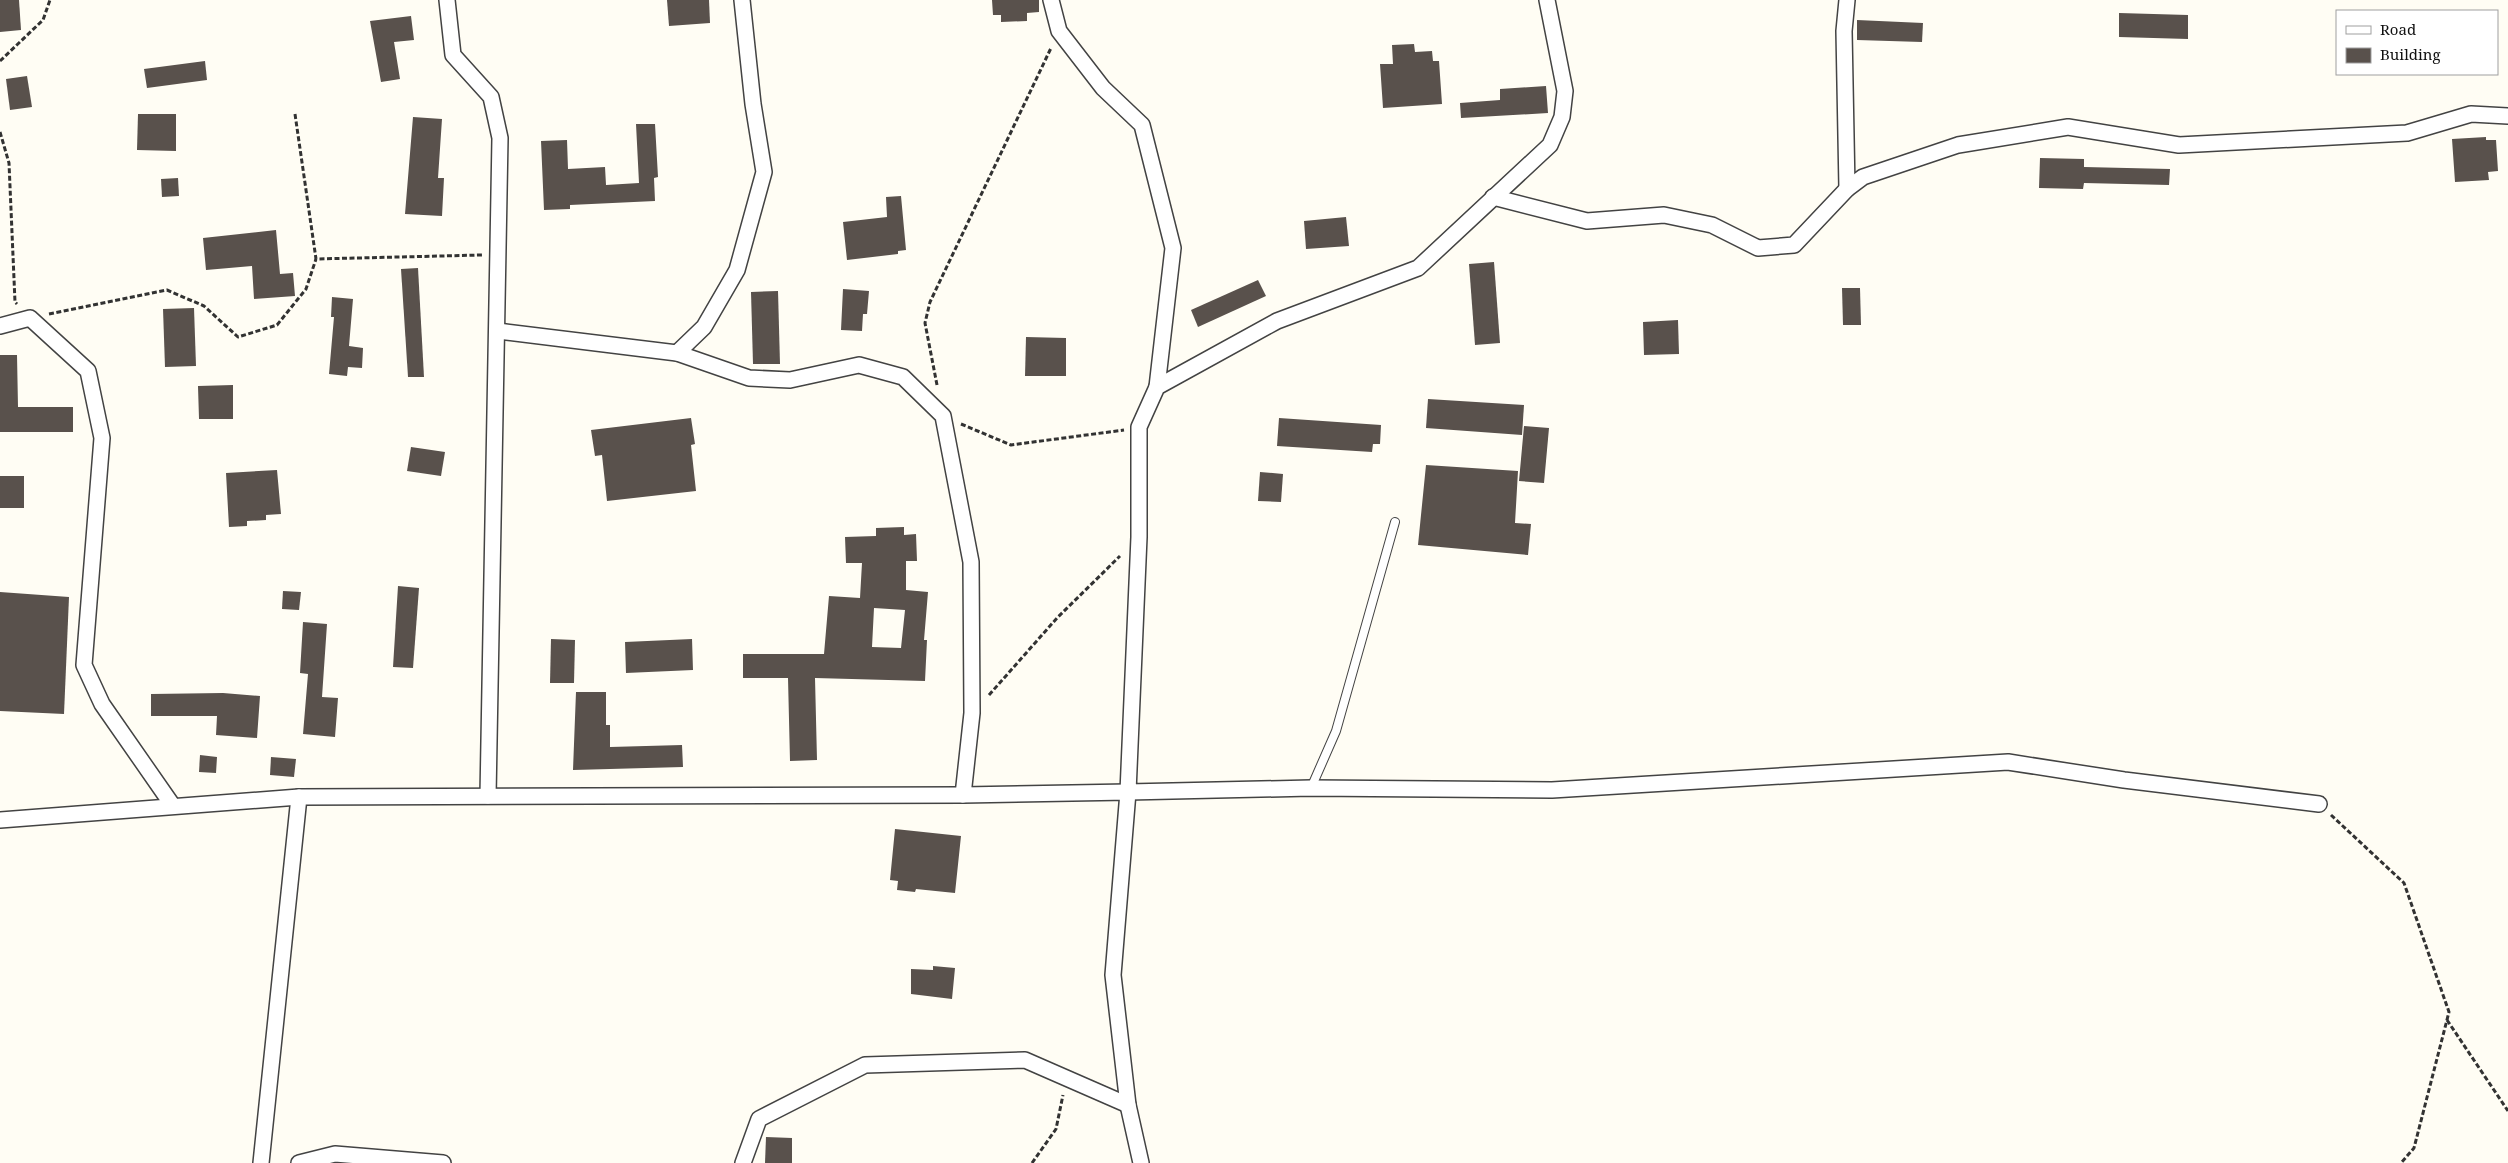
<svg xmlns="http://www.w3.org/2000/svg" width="2508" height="1163" font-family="'Noto Serif',serif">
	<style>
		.building { fill: #59514c; fill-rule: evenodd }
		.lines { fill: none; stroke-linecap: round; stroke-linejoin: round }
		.lane-casing { stroke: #434343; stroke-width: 10 }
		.street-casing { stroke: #434343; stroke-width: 18 }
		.path { stroke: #323232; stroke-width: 3; stroke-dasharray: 5 2.5; stroke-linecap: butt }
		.lane { stroke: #fff; stroke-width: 8 }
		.street { stroke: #fff; stroke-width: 15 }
	</style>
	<rect width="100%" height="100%" fill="#fffdf4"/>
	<!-- building -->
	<g class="building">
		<path d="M 0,0 L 19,0 L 21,30 L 0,32 Z"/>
		<path d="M 667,0 L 709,0 L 710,23 L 669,26 Z"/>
		<path d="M 992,0 L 1039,0 L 1039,12 L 1027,13 L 1027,21 L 1001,22 L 1001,15 L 993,15 Z"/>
		<path d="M 2119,13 L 2188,15 L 2188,39 L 2119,37 Z"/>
		<path d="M 411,16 L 414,40 L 394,42 L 400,79 L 381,82 L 370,21 Z"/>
		<path d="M 1857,20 L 1923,23 L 1922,42 L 1857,40 Z"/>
		<path d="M 1414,44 L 1415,52 L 1432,51 L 1433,61 L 1439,61 L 1442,104 L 1383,108 L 1380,64 L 1393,64 L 1392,45 Z"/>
		<path d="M 205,61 L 207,80 L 147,88 L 144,69 Z"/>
		<path d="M 27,76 L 32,107 L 10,110 L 6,79 Z"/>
		<path d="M 1546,86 L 1548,113 L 1461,118 L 1460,103 L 1500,100 L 1500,89 Z"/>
		<path d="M 138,114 L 176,114 L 176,151 L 137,150 Z"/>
		<path d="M 413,117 L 442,119 L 438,178 L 444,178 L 442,216 L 405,214 Z"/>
		<path d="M 636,124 L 655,124 L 658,177 L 654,178 L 655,201 L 570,205 L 570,209 L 544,210 L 541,141 L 567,140 L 568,169 L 605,167 L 606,185 L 639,183 Z"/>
		<path d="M 2486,137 L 2486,140 L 2496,140 L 2498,171 L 2488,172 L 2489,180 L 2455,182 L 2452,139 Z"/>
		<path d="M 2040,158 L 2084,159 L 2084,167 L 2170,169 L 2169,185 L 2084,183 L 2083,189 L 2039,188 Z"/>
		<path d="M 178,178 L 179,196 L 162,197 L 161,179 Z"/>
		<path d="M 901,196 L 906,250 L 898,251 L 898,254 L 847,260 L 843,222 L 887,217 L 886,197 Z"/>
		<path d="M 1346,217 L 1349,246 L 1306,249 L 1304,221 Z"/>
		<path d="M 276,230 L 280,274 L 293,273 L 295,296 L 254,299 L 252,266 L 206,270 L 203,238 Z"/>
		<path d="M 1494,262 L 1500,343 L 1475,345 L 1469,264 Z"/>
		<path d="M 418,268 L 424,377 L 408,377 L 401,269 Z"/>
		<path d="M 1258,280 L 1266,296 L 1198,327 L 1191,310 Z"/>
		<path d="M 1842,288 L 1860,288 L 1861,325 L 1843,325 Z"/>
		<path d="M 843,289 L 869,291 L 867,314 L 863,314 L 862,331 L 841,330 Z"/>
		<path d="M 778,291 L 780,364 L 753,364 L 751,292 Z"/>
		<path d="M 332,297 L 353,299 L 349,346 L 363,348 L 362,368 L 348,367 L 347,376 L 329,374 L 334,317 L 331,317 Z"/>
		<path d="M 194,308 L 196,366 L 165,367 L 163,309 Z"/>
		<path d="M 1678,320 L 1679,354 L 1644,355 L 1643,322 Z"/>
		<path d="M 1026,337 L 1066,338 L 1066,376 L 1025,376 Z"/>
		<path d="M 0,355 L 17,355 L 18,407 L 73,407 L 73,432 L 0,432 Z"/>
		<path d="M 233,385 L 233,419 L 199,419 L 198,386 Z"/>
		<path d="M 1428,399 L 1524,405 L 1522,435 L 1426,428 Z"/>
		<path d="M 691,418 L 695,444 L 691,445 L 696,491 L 607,501 L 602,455 L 595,456 L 591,430 Z"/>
		<path d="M 1279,418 L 1381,425 L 1380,444 L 1373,444 L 1372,452 L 1277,446 Z"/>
		<path d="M 1524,426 L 1549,428 L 1544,483 L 1519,481 Z"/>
		<path d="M 411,447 L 445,452 L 441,476 L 407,471 Z"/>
		<path d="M 1426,465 L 1518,471 L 1515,523 L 1531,524 L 1528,555 L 1418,545 Z"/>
		<path d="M 277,470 L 281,514 L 266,515 L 266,520 L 247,521 L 247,526 L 229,527 L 226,473 Z"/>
		<path d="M 1260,472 L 1283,474 L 1281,502 L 1258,501 Z"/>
		<rect x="0" y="476" width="24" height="32"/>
		<path d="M 904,527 L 904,535 L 916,534 L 917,561 L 906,561 L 906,590 L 928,592 L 924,640 L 927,640 L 925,681 L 815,678 L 817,760 L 790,761 L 788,678 L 743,678 L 743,654 L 824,654 L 829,596 L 860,598 L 862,563 L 846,563 L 845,537 L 876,536 L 876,528 ZM 874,608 L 905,610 L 901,648 L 872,647 Z"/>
		<path d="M 398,586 L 419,588 L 413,668 L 393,667 Z"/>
		<path d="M 283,591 L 301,592 L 299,610 L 282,609 Z"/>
		<path d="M 0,592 L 69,597 L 64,714 L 0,711 Z"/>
		<path d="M 303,622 L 327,624 L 322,697 L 338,698 L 335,737 L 303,734 L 308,674 L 300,673 Z"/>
		<path d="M 551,639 L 575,640 L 574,683 L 550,683 Z"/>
		<path d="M 692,639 L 693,670 L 626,673 L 625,642 Z"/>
		<path d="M 576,692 L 606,692 L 606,725 L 610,725 L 610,747 L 682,745 L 683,767 L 573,770 Z"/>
		<path d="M 223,693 L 260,696 L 257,738 L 216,735 L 217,716 L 151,716 L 151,694 Z"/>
		<path d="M 200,755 L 217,757 L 216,773 L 199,772 Z"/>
		<path d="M 271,757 L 296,759 L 294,777 L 270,775 Z"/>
		<path d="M 895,829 L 961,836 L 955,893 L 916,889 L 915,892 L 897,890 L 898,881 L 890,880 Z"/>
		<path d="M 933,966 L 955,968 L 952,999 L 911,994 L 911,969 L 933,970 Z"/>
		<path d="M 766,1137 L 792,1138 L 792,1163 L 765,1163 Z"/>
	</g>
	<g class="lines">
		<defs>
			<path id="lane" d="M 1311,788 L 1336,731 L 1395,522"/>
			<g id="street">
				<path d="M 447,0 L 453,55 L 491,97 L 500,138 L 488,796"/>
				<path d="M 1051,0 L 1059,31 L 1103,88 L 1142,125 L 1173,248 L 1157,387"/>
				<path d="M 1547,0 L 1565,91 L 1562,117 L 1550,145 L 1418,268 L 1277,321 L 1157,387 L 1139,427 L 1139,537 L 1128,792 L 1311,788 L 1552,790 L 2008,762 L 2124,780 L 2319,804"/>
				<path d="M 1847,189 L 1844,31 L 1847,0"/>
				<path d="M 1493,197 L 1587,221 L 1664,215 L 1712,225 L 1758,248 L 1794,245 L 1847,189 L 1863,177 L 1958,145 L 2068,127 L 2179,145 L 2407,133 L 2471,114 L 2508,116"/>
				<path d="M 0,326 L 30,318 L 88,371 L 102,438 L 84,665 L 102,704 L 173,806"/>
				<path d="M 498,331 L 677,353 L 749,378 L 790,380 L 859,365 L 903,377 L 943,416 L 971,562 L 972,713 L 963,795 L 1128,792 L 1113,975 L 1128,1105 L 1141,1163"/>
				<path d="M 677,353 L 704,327 L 737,270 L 764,172 L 753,104 L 742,0"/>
				<path d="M 0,820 L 299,797"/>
				<path d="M 261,1163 L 299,797 L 963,795"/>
				<path d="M 299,1163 L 335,1154 L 443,1163"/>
				<path d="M 743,1163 L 759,1119 L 865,1065 L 1025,1060 L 1128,1105"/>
			</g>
		</defs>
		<!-- lane casing -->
		<use href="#lane" class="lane-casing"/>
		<!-- street casing -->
		<use href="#street" class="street-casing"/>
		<!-- path -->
		<g class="path">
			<path d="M 0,61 L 43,20 L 50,0"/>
			<path d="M 295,114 L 316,259 L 482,255"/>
			<path d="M 0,132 L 9,163 L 15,302 L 17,304"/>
			<path d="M 49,314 L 167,290 L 204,306 L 238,337 L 277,325 L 306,289 L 316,259"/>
			<path d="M 937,385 L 925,323 L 930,302 L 1051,48"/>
			<path d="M 961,424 L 1011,445 L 1124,430"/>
			<path d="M 989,695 L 1057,618 L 1120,556"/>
			<path d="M 2331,815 L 2404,883 L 2449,1012 L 2414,1148 L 2401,1163"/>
			<path d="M 2447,1020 L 2508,1111"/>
			<path d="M 1032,1163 L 1056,1129 L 1063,1095"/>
		</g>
		<!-- lane -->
		<use href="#lane" class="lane"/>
		<!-- street -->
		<use href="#street" class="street"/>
	</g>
	<!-- legend -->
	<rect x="2336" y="10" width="162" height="65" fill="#ffffff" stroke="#9f9f9f"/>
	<rect x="2346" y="26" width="25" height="8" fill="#ffffff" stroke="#9f9f9f"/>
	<text x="2380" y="35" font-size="15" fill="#101010">Road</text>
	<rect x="2346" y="48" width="25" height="15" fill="#59514c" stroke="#9f9f9f"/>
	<text x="2380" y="60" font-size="15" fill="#101010">Building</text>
</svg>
